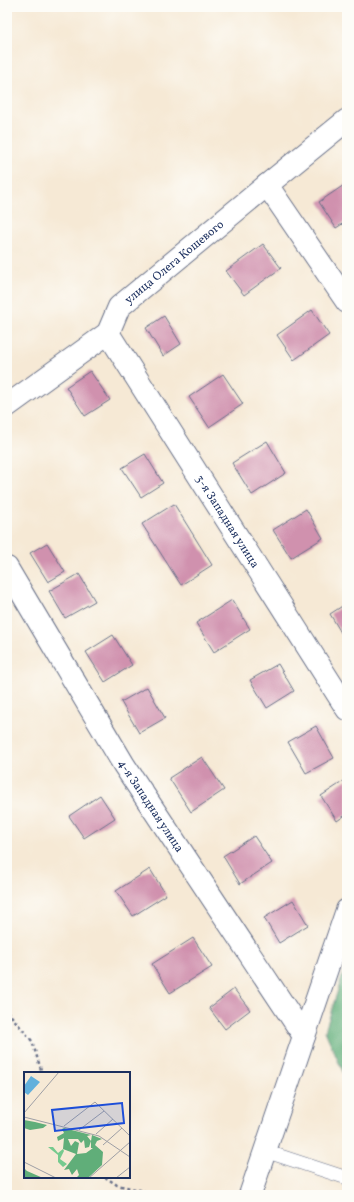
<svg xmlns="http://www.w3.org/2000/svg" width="354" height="1202" font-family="Vollkorn,serif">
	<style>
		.forest { fill: #60ae79; stroke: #3e6e6c }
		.building { fill: #d091ae }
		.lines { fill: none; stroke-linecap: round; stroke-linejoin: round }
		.lane-casing { stroke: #687088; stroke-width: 14 }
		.street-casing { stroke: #687088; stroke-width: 24 }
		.path { stroke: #687088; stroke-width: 2.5; stroke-dasharray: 3 3; stroke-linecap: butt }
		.lane { stroke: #fff; stroke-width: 13 }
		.street { stroke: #fff; stroke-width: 22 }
		.labels { text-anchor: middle; stroke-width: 3; stroke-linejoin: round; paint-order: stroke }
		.street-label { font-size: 12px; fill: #1b2f5e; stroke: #fdfcf7 }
		.inset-road { fill: none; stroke: #9e9fa5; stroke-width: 1 }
		.view { fill: #1d4ed8; fill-opacity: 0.15; stroke: #1d4ed8; stroke-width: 2 }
		.inset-edge { fill: none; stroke: #1b2f5e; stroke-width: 2 }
	</style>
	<rect width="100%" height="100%" fill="#fdfcf7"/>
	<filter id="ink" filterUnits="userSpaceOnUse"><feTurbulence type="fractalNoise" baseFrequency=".025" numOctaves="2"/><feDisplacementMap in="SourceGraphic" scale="8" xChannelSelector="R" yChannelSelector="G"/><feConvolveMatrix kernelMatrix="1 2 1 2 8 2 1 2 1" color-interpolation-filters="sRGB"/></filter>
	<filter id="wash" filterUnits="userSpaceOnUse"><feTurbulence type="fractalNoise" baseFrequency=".012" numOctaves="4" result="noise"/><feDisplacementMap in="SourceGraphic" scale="16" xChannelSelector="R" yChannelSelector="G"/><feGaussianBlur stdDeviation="0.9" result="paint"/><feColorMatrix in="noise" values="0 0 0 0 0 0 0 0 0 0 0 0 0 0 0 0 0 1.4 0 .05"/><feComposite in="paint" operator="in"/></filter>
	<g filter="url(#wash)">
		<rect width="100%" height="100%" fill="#f6e9d5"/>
		<!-- forest -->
		<path class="forest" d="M 347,961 L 347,1078 L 346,1079 L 325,1031 Z"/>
		<g id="blocks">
			<!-- building -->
			<g class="building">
				<path d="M 347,183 L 347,221 L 336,228 L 319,202 Z"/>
				<path d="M 263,244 L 281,268 L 244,295 L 226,271 Z"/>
				<path d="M 312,310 L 329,335 L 294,360 L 277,335 Z"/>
				<path d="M 164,316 L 181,344 L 163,356 L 146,328 Z"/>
				<path d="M 90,371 L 110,400 L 85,416 L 66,387 Z"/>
				<path d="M 223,374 L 243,404 L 209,427 L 189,397 Z"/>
				<path d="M 267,441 L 286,473 L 252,495 L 232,463 Z"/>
				<path d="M 145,454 L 163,483 L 141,497 L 122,468 Z"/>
				<path d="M 174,504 L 212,565 L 181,585 L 142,524 Z"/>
				<path d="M 306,509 L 323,538 L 291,558 L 273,530 Z"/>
				<path d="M 47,543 L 65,572 L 48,582 L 30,553 Z"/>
				<path d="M 79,574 L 95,601 L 65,618 L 49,591 Z"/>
				<path d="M 232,600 L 250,629 L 214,652 L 196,623 Z"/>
				<path d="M 347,603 L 347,640 L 346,641 L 330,614 Z"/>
				<path d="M 113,635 L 132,665 L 105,682 L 86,652 Z"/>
				<path d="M 278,664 L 294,691 L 267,708 L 250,680 Z"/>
				<path d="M 147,687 L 165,718 L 139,733 L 121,702 Z"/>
				<path d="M 316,726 L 334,758 L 306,773 L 288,742 Z"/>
				<path d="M 202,757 L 224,790 L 191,812 L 169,778 Z"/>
				<path d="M 347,779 L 347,814 L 337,821 L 321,796 Z"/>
				<path d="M 100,795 L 115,818 L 84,838 L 69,816 Z"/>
				<path d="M 254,836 L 272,863 L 240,884 L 223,856 Z"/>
				<path d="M 150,869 L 166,895 L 133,916 L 116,891 Z"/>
				<path d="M 293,900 L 308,925 L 279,943 L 264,918 Z"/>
				<path d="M 193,938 L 212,967 L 170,993 L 152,964 Z"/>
				<path d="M 234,989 L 250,1010 L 225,1029 L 209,1008 Z"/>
			</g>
		</g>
	</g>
	<g filter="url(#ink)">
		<use href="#blocks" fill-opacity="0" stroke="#687088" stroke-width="1"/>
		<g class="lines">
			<defs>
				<path id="lane" d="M 265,1151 L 347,1178"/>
				<g id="street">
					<path d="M 267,185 L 347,302"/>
					<path id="s1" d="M 108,333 L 347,709"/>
					<path id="s2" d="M 7,406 L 108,333 L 119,307 L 267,185 L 347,120"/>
					<path id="s3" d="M 7,568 L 124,765 L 304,1036"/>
					<path d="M 250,1195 L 347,910"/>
				</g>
			</defs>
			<!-- lane casing -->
			<use href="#lane" class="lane-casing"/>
			<!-- street casing -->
			<use href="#street" class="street-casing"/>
			<!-- path -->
			<g class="path">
				<path d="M 7,1011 L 32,1041 L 42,1073"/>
				<path d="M 105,1177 L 117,1185 L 162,1195"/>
			</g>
			<!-- lane -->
			<use href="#lane" class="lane"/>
			<!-- street -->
			<use href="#street" class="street"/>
		</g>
	</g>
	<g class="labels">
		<!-- street labels -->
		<g class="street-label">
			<text dy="4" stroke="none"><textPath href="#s2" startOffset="224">улица Олега Кошевого</textPath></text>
			<text dy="4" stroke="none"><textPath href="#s1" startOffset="223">3-я Западная улица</textPath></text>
			<text dy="4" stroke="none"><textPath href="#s3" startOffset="278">4-я Западная улица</textPath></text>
		</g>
	</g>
	<!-- overview -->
	<g transform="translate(24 1072)">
		<rect width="106" height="106" fill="#f6e9d5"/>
		<path d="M 24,75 L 29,75 L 34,81 L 39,77 L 40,79 L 36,87 L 43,92 L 39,95 L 34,90 L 34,83 Z" fill="#75ca8e"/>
		<path d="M 0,48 L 11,50 L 23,53 L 19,56 L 6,58 L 0,56 ZM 40,56 L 67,63 L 63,64 L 67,69 L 68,63 L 78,67 L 73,69 L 71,73 L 79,80 L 78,93 L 64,106 L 52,106 L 55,103 L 53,97 L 48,103 L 45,97 L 40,98 L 52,82 L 39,77 L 40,66 L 34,69 L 33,65 L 40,61 L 38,57 ZM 44,67 L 54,67 L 57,71 L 60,68 L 61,76 L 65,75 L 67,69 L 67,76 L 69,76 L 62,81 L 53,82 L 55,71 L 51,69 L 47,74 ZM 0,96 L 3,99 L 19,106 L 0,106 Z" fill="#60ae79" fill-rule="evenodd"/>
		<path d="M 7,4 L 16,10 L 4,23 L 0,20 L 0,14 Z" fill="#62b0dc"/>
		<path class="inset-road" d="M 0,41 L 35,0M 0,45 L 75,64 L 106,85M 40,54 L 71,30 L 106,64M 55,58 L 80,39M 72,62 L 89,47M 79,73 L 98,56M 0,90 L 32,106M 65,106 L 106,70M 92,106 L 106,95"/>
		<path class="view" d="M 98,31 L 100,51 L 31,59 L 28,38 Z"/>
		<rect width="106" height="106" class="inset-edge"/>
	</g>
	<!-- margin -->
	<rect width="354" height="1202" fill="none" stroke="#fdfcf7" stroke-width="24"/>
</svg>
